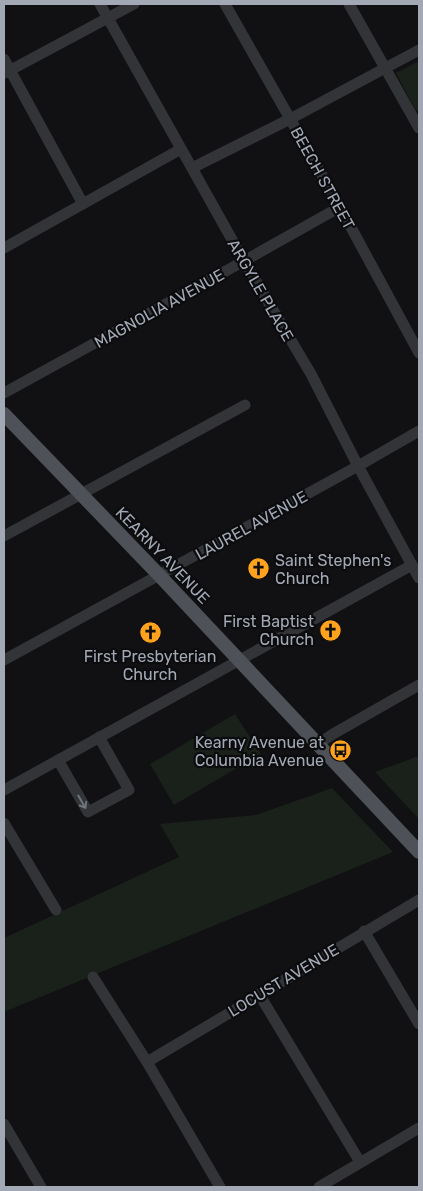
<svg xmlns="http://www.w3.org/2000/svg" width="423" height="1191" font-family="Rubik,sans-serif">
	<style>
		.green { fill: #19211a }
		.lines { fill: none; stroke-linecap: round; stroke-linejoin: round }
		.minor { stroke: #323438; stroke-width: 11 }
		.major { stroke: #4e5158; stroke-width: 14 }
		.oneway { stroke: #70747d }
		.labels { text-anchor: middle; stroke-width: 4.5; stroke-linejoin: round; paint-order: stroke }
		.street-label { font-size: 16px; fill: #a2a9b5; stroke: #0c0c0e }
		.poi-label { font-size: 16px; fill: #a2a9b5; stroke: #0c0c0e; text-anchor: end }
	</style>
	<rect width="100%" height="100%" fill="#111113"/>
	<!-- green -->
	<g class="green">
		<path d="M 419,61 L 419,109 L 416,111 L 396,73 Z"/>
		<path d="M 235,714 L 261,754 L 174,805 L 150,764 Z"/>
		<path d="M 419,756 L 419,819 L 375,772 Z"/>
		<path d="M 332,788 L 393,852 L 4,1012 L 4,938 L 179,857 L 160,824 L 256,815 Z"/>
	</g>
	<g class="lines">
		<!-- minor -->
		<g class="minor">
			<path d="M 100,4 L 244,261 L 311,374 L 358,466 L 419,578"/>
			<path d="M 225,4 L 340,207 L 419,353"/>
			<path d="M 349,4 L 419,128"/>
			<path d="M 4,59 L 83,204"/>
			<path d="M 5,73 L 134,4"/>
			<path d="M 192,168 L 290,119 L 419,50"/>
			<path d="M 4,248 L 181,149"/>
			<path d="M 4,393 L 244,261 L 340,207"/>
			<path d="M 4,536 L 245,405"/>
			<path d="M 4,660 L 358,466 L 419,431"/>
			<path d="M 318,744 L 333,734 L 419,685"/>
			<path d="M 58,760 L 88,812 L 129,790 L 99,737"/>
			<path d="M 4,790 L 412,565"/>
			<path d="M 4,823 L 56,910"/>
			<path d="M 364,931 L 419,1024"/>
			<path d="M 93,977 L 147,1062 L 220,1187"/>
			<path d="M 259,994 L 360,1162"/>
			<path d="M 147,1062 L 419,900"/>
			<path d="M 4,1124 L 41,1187"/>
			<path d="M 319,1187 L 419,1128"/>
		</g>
		<!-- major -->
		<path class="major" d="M 4,414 L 159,575 L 419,852"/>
	</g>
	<!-- one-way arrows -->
	<defs><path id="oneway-shaft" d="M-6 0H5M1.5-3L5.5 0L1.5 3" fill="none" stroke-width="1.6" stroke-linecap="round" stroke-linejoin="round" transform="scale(1.25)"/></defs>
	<use class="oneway" href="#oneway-shaft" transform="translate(82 802) rotate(60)"/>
	<!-- icons -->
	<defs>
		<symbol id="church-disc" viewBox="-11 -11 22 22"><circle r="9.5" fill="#ffa31e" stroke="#0c0c0e"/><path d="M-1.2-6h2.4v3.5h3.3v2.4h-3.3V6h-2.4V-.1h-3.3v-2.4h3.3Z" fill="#111"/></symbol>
		<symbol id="bus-disc" viewBox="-11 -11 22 22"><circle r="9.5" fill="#ffa31e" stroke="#0c0c0e"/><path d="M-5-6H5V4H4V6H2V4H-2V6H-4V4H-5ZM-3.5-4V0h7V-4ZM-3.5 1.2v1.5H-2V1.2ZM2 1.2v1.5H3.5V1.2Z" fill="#111"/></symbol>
	</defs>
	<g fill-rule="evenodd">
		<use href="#church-disc" x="246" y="556" width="25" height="25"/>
		<use href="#church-disc" x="318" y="618" width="25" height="25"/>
		<use href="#church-disc" x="138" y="620" width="25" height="25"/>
		<use href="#bus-disc" x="328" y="738" width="25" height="25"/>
	</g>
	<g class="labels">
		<!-- street labels -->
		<g class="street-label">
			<text transform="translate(323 178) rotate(61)" y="6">BEECH STREET</text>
			<text transform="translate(261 290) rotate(60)" y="6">ARGYLE PLACE</text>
			<text transform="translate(159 308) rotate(-29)" y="6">MAGNOLIA AVENUE</text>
			<text transform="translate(251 525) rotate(-29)" y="6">LAUREL AVENUE</text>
			<text transform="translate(163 555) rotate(46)" y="6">KEARNY AVENUE</text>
			<text transform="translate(283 980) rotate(-31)" y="6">LOCUST AVENUE</text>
		</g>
		<!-- poi labels -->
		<g class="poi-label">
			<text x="275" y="566" text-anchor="start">Saint Stephen's<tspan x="275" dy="18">Church</tspan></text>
			<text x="314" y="627">First Baptist<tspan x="314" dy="18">Church</tspan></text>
			<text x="150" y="662" text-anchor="middle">First Presbyterian<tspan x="150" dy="18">Church</tspan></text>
			<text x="324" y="748">Kearny Avenue at<tspan x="324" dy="18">Columbia Avenue</tspan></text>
		</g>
	</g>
	<!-- border -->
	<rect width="423" height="1191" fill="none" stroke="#a2a9b5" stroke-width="10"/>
</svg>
